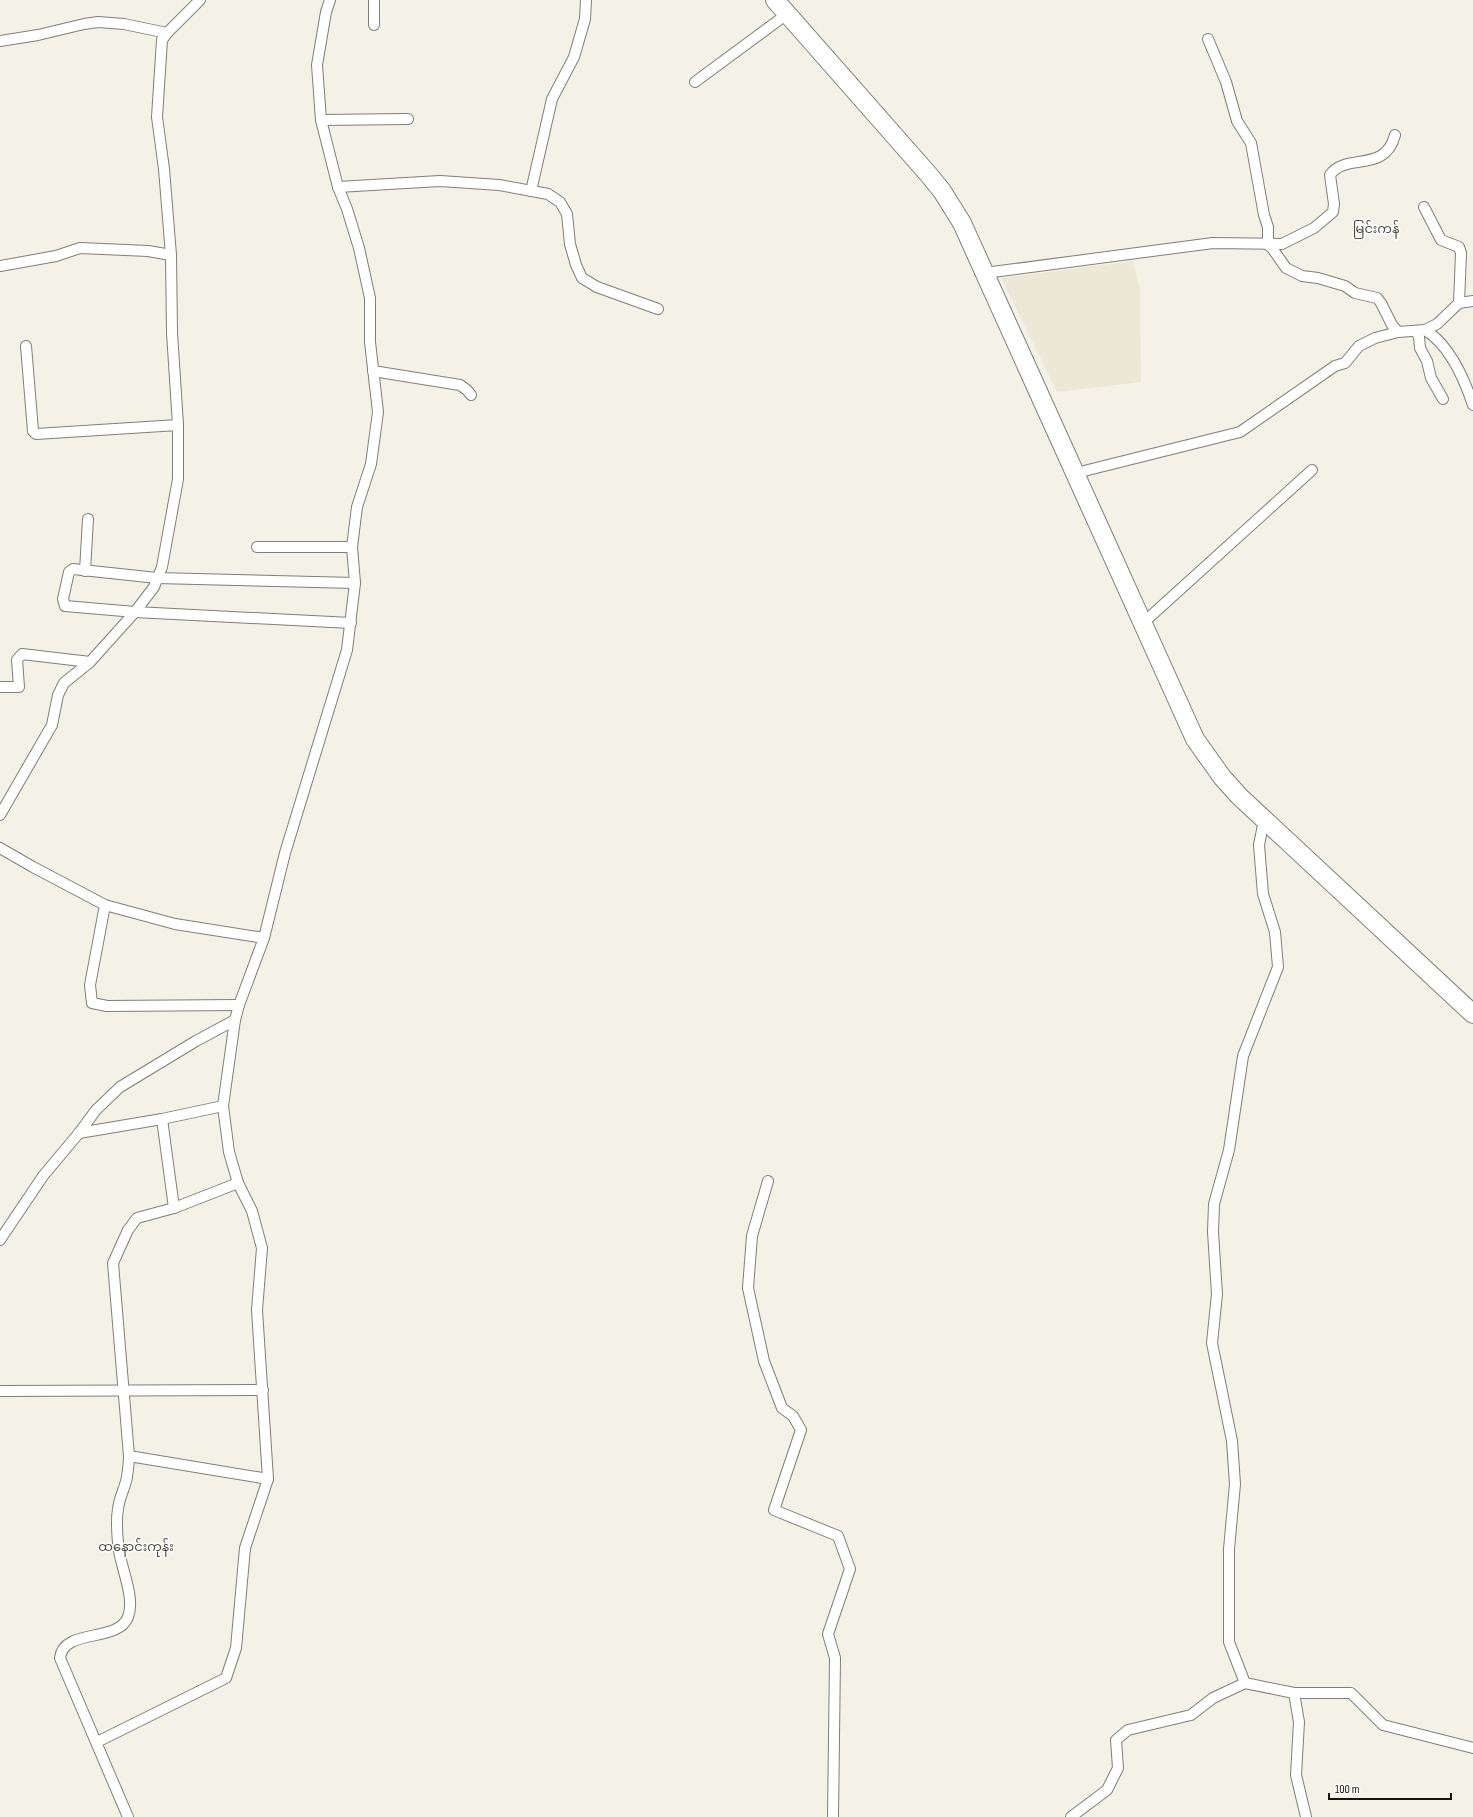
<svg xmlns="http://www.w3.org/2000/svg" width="1473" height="1817" font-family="'Sofia Sans Condensed','Noto Sans Myanmar',sans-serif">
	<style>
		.built { fill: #ebe8d5 }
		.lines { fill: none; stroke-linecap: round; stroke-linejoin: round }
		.street-casing { stroke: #817f75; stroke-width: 12 }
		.highway-casing { stroke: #817f75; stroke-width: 20 }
		.street { stroke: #fff; stroke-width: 10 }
		.highway { stroke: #fff; stroke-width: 18 }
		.labels { text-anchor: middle; stroke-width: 3; stroke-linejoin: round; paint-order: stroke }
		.quarter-label { font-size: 13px; fill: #4d4b42; stroke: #fff }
	</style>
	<rect width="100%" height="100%" fill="#f4f2e7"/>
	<!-- built -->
	<path class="built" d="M 1133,261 L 1140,290 L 1141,382 L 1057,392 L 1001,278 Z"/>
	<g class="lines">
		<defs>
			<g id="street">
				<path d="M 374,25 L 374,0"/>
				<path d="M 1208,39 L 1226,82 L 1237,121 L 1251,143 L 1264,215 L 1268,227 L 1268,245 L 1272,248 L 1286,268 L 1302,276 L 1318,278 L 1345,286 L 1355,293 L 1377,298 L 1381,303 L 1392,325 L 1398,332"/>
				<path d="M 0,41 L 38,35 L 84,24 L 98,22 L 124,24 L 167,33"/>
				<path d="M 695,82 L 787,14"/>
				<path d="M 321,120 L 408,119"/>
				<path d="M 338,187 L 440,181 L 499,185 L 548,194 L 560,202 L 567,214 L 570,244 L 576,265 L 582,278 L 597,287 L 658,309"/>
				<path d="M 531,191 L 552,99 L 574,57 L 585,19 L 586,0"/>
				<path d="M 1424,207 L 1441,240 L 1459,247 L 1461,253 L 1459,303"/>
				<path d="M 0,266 L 56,256 L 80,248 L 148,251 L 171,255 L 164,169 L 157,117 L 162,40 L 167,33 L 200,0"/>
				<path d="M 985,273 L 1213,243 L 1282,244 L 1314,228 L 1333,212 L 1334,204 L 1330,175 C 1346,152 1385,174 1395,135"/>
				<path d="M 1425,330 C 1450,345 1464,378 1473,405"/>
				<path d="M 1416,331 L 1419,337 L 1420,348 L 1427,361 L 1431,378 L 1443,399"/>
				<path d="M 26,346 L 33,431 L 36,434 L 178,425"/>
				<path d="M 373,371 L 460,385 L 467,390 L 471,395"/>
				<path d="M 1076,473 L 1240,432 L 1335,366 L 1345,363 L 1359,346 L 1375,338 L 1398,332 L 1425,330 L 1437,324 L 1459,303 L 1473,301"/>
				<path d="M 257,547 L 352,547"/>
				<path d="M 85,571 L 88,519"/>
				<path d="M 351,623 L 135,612 L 65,606 L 63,599 L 69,572 L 73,569 L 157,578 L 355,583"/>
				<path d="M 1143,623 L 1312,470"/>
				<path d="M 0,687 L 19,687 L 17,660 L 22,654 L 90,662"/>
				<path d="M 0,815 L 52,725 L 58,695 L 64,683 L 90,662 L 135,612 L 154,587 L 162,567 L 178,479 L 178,425 L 172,333 L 171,255"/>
				<path d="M 1264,820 L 1259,845 L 1263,894 L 1275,932 L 1278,967 L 1243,1056 L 1229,1150 L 1214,1204 L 1213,1232 L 1217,1294 L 1212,1343 L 1232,1441 L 1235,1484 L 1229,1549 L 1229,1642 L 1245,1683 L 1294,1693 L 1299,1722 L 1296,1775 L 1306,1817"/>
				<path d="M 0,848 L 33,867 L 105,905 L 175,924 L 264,938"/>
				<path d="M 105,905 L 90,985 L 92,1003 L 107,1006 L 239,1005"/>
				<path d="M 162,1119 L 174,1208"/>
				<path d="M 79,1133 L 162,1119 L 223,1106"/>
				<path d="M 768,1181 L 752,1236 L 748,1288 L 764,1361 L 782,1408 L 793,1416 L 801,1430 L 774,1510 L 838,1536 L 850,1569 L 828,1634 L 835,1658 L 833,1817"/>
				<path d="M 0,1240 L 43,1176 L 79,1133 L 96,1110 L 120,1087 L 196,1041 L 235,1020"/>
				<path d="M 0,1391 L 263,1390"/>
				<path d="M 129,1456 L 268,1479"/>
				<path d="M 1294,1693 L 1351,1693 L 1383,1725 L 1473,1748"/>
				<path d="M 97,1742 L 226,1678 L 236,1648 L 245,1548 L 268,1479 L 257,1310 L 262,1248 L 252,1211 L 238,1183 L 229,1152 L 223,1106 L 235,1020 L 239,1005 L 264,938 L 285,853 L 347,650 L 355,583 L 352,547 L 357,507 L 371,464 L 378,412 L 370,342 L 370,298 L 359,248 L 347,209 L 338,187 L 321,120 L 317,65 L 326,12 L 330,0"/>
				<path d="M 128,1817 L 60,1658 C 63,1628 118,1643 128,1617 C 136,1596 119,1565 118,1543 C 117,1532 116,1520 118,1509 C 119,1498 125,1488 127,1477 C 128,1470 129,1463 129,1456 L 113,1263 L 128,1230 L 137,1218 L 174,1208 L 238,1183"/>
				<path d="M 1071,1817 L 1107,1790 L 1118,1768 L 1116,1740 L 1128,1730 L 1191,1715 L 1213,1698 L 1245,1683"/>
			</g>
			<path id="highway" d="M 775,0 L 929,175 L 942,191 L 962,223 L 1195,739 L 1222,777 L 1239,796 L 1473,1014"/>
		</defs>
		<!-- street casing -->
		<use href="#street" class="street-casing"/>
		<!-- highway casing -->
		<use href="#highway" class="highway-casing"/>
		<!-- street -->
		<use href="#street" class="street"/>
		<!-- highway -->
		<use href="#highway" class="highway"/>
	</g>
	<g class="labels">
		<!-- quarter labels -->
		<g class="quarter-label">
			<text x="1376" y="233">မြင်းကန်</text>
			<text x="136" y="1551">ထနောင်းကုန်း</text>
		</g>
	</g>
	<!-- scale -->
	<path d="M1329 1793v6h122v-6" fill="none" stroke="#141310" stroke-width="2"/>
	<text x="1335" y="1793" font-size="12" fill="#141310" stroke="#ffffff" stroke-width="3" paint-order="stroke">100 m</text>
</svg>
